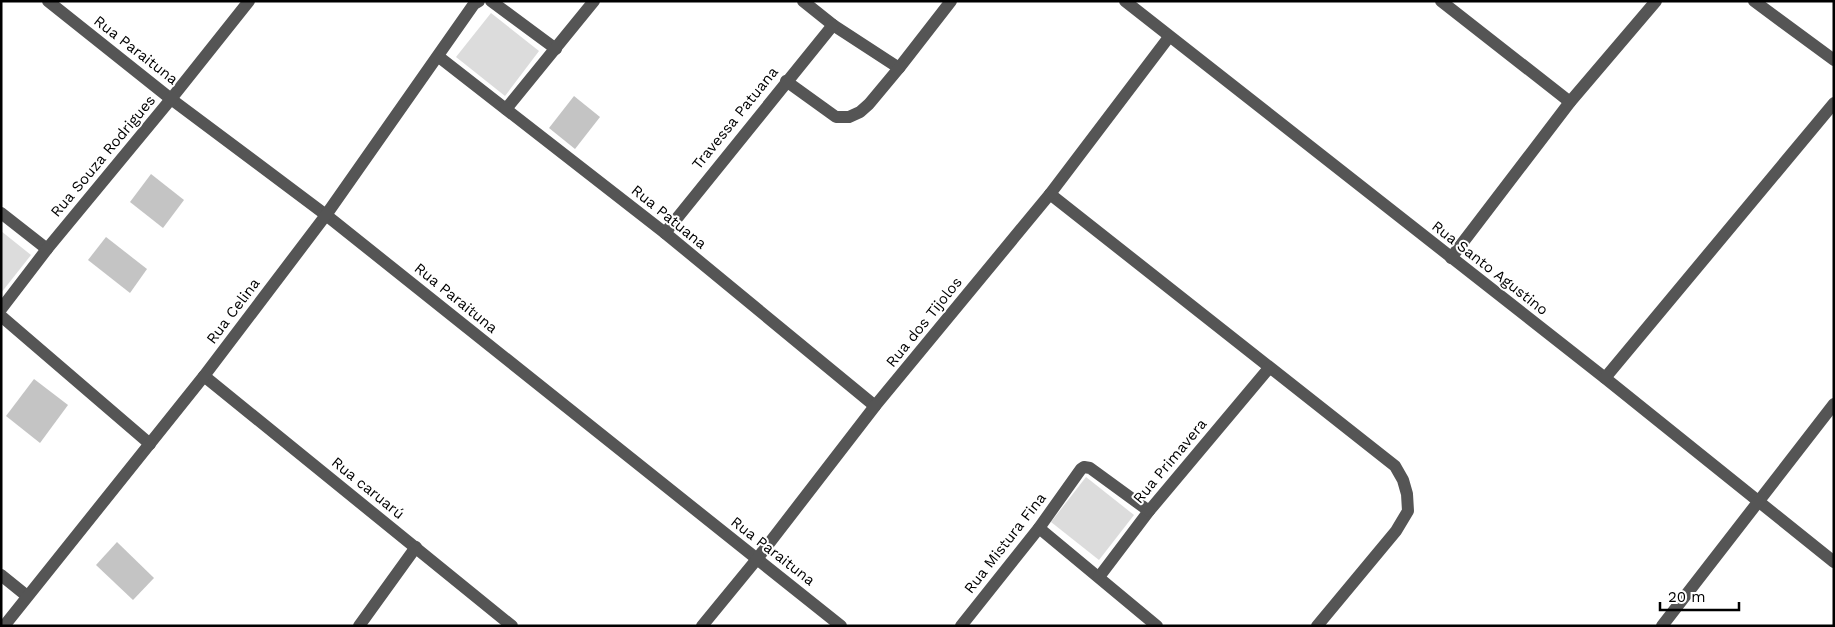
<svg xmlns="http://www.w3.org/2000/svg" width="1835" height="627" font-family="'Work Sans',sans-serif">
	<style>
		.green { fill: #dcdcdc }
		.building { fill: #c4c4c4 }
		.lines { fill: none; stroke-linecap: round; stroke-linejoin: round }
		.minor { stroke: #555; stroke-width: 12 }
		.labels { text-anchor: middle; stroke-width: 4; stroke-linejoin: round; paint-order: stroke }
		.street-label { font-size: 15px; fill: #000; stroke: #fff }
	</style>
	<rect width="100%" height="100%" fill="#fff"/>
	<!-- green -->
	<g class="green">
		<path d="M 491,13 L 539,51 L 505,96 L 456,57 Z"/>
		<path d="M 1,231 L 31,255 L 1,293 Z"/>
		<path d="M 1086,477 L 1134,515 L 1099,560 L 1051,522 Z"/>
	</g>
	<!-- building -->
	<g class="building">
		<path d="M 574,96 L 600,117 L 575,149 L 549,128 Z"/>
		<path d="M 151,174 L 184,200 L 163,228 L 130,202 Z"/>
		<path d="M 106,237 L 147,269 L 130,293 L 88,260 Z"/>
		<path d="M 34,379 L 68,405 L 40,443 L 6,416 Z"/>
		<path d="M 117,542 L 154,578 L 133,600 L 96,565 Z"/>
	</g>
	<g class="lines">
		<!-- minor -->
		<g class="minor">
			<path d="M 48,1 L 171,99 L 326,215 L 841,626"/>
			<path d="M 491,1 L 556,49"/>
			<path d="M 803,1 L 833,25 L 899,68"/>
			<path d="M 1125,1 L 1605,378 L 1834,562"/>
			<path d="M 1441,1 L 1570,102"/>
			<path d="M 1754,1 L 1834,60"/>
			<path d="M 439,57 L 665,233 L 875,406"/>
			<path d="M 786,81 L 836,117 L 849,117 L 860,112 L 869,104 L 899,68 L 951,1"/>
			<path d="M 506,109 L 594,1"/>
			<path d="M 1050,194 L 1395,466 L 1403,480 L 1407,494 L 1408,511 L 1396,531 L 1317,626"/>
			<path d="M 1,213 L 47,249"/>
			<path d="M 665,233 L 833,25"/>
			<path d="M 1451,258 L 1570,102 L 1656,1"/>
			<path d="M 1,309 L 47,249 L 171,99 L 249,1"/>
			<path d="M 1,316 L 150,444"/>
			<path d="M 204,376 L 512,626"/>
			<path d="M 1605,378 L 1834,103"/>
			<path d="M 1039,528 L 1157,626"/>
			<path d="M 1,575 L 27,596"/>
			<path d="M 1099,577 L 1149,511 L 1269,368"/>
			<path d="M 4,626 L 204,376 L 326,215 L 474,4 L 479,1"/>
			<path d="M 359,626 L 416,547"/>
			<path d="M 702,626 L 757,559 L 875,406 L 1050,194 L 1169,37"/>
			<path d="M 961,626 L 1039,528 L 1081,469 L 1084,467 L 1090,468 L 1149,511"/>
			<path d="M 1662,626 L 1834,404"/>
		</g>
	</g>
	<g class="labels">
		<!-- street labels -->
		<g class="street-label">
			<text transform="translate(136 50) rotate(38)" y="5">Rua Paraituna</text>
			<text transform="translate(735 118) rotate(-51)" y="5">Travessa Patuana</text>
			<text transform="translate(103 156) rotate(-50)" y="5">Rua Souza Rodrigues</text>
			<text transform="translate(669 217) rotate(39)" y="5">Rua Patuana</text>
			<text transform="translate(1490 268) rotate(38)" y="5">Rua Santo Agustino</text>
			<text transform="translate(456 298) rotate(39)" y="5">Rua Paraituna</text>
			<text transform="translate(233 311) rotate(-53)" y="5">Rua Celina</text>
			<text transform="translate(924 322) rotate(-51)" y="5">Rua dos Tijolos</text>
			<text transform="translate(1170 461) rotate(-50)" y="5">Rua Primavera</text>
			<text transform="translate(368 488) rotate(39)" y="5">Rua caruarú</text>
			<text transform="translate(1005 543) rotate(-52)" y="5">Rua Mistura Fina</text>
			<text transform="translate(773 551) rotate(38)" y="5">Rua Paraituna</text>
		</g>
	</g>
	<!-- border -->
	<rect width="1835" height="627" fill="none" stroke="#000000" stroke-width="5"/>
	<!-- scale -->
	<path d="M1660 602v8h79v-8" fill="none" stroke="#000000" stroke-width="2.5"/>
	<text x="1668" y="602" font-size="15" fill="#000000" stroke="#ffffff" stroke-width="4" paint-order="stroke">20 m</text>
</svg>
